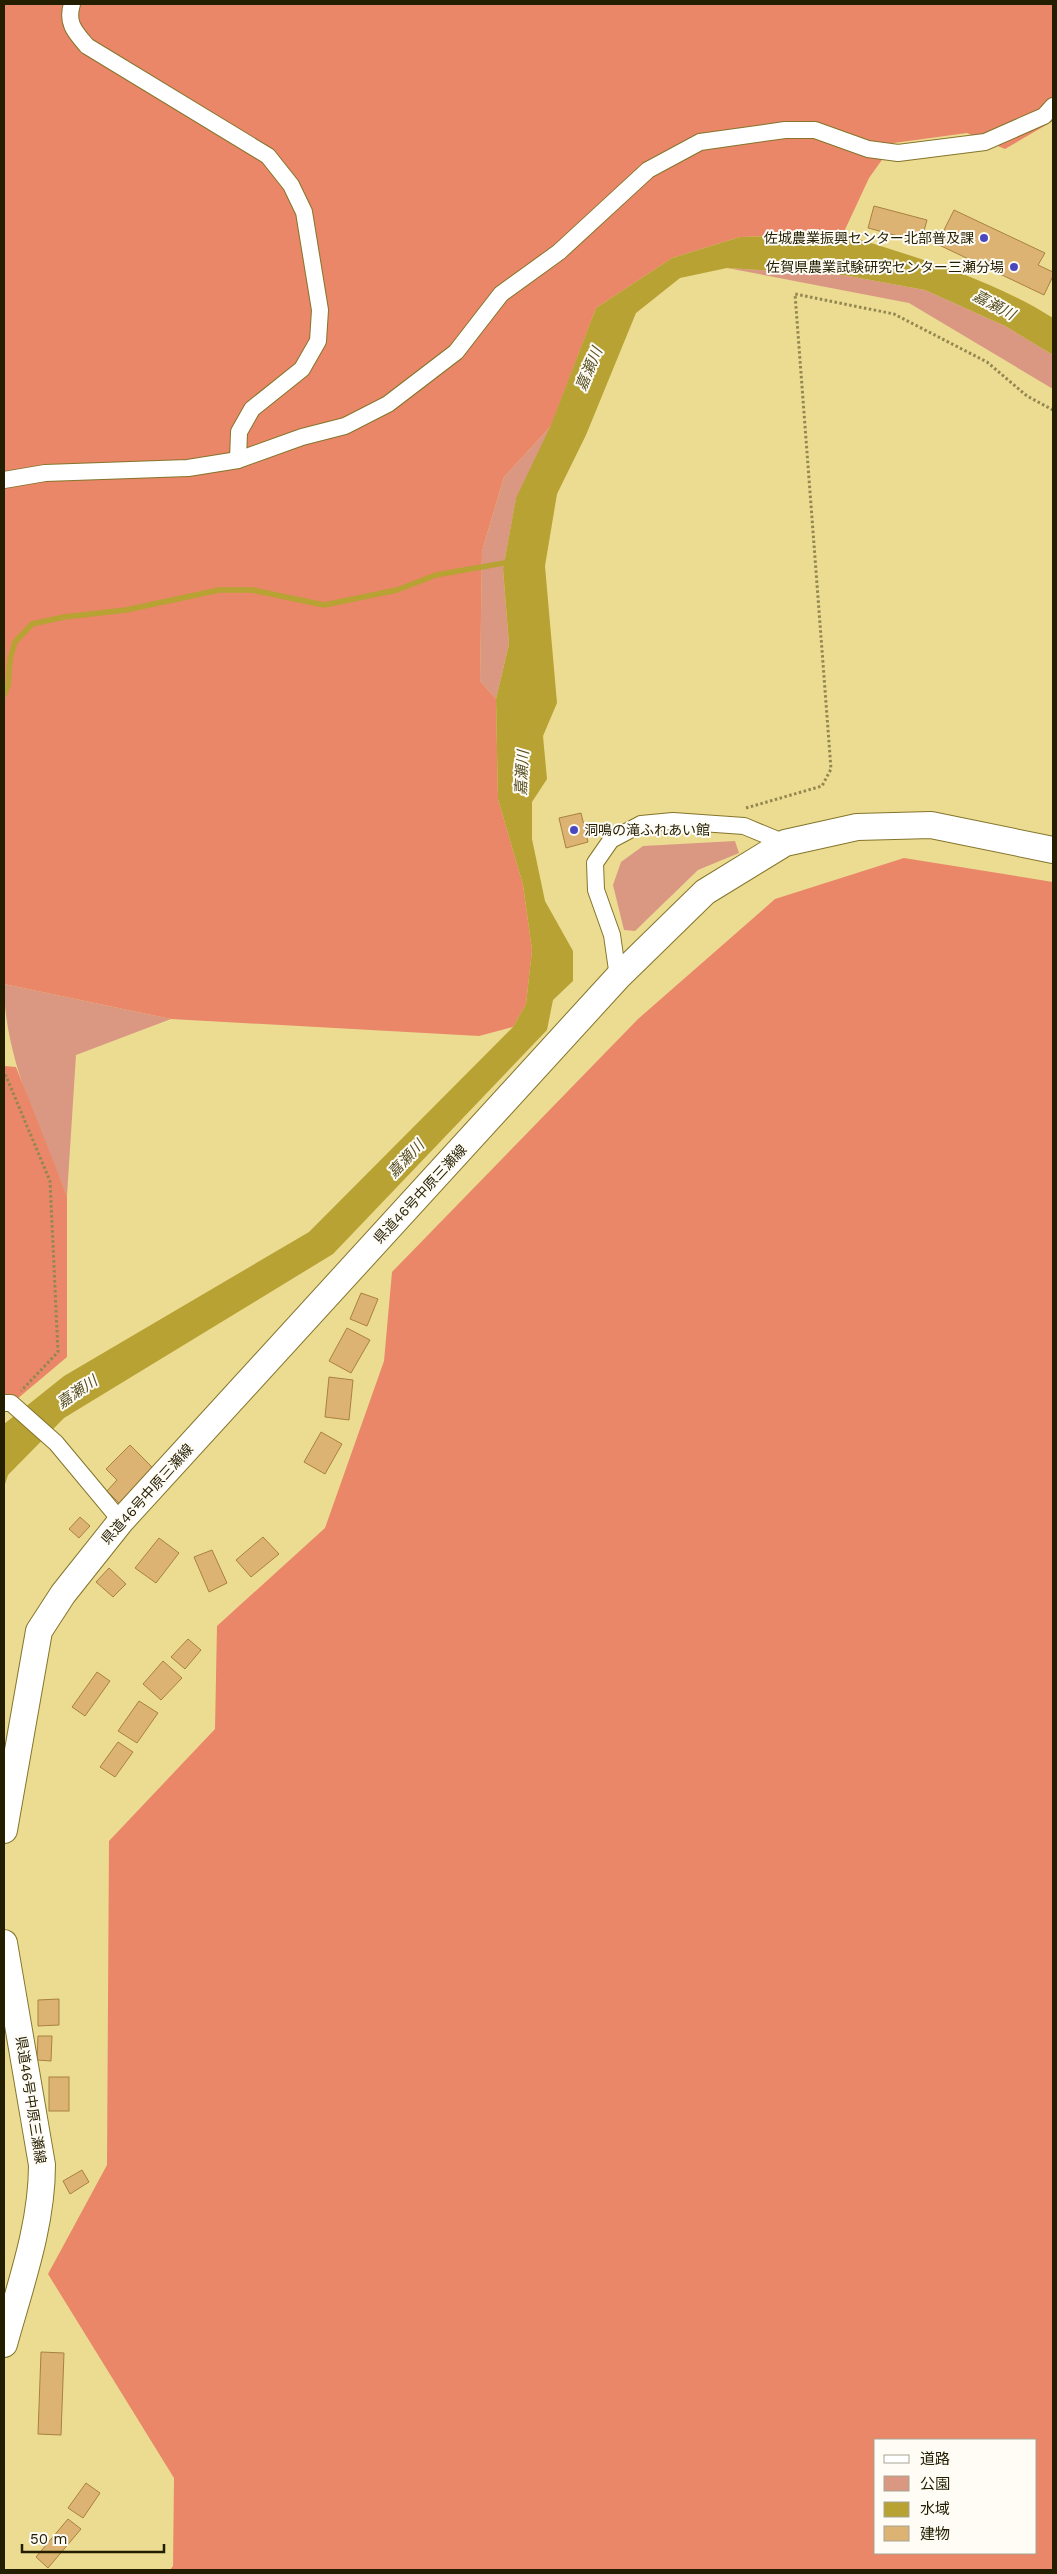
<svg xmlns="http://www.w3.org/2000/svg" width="1057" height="2574" font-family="'Work Sans','Noto Sans JP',sans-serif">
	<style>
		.green { fill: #da9883 }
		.forest { fill: #e98768; fill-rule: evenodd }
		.water { fill: #b7a233 }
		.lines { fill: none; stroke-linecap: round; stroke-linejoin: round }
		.stream { stroke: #b7a233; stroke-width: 5.5 }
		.building { fill: #ddb373; stroke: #a88141 }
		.minor-casing { stroke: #84752b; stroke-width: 18 }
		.primary-casing { stroke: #84752b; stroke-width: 28 }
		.path { stroke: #938751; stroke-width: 3; stroke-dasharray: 2.5 2.5; stroke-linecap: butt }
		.minor { stroke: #fff; stroke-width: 16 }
		.primary { stroke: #fff; stroke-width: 26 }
		.poi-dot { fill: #4b48bf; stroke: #fefcf5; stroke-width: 2 }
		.labels { text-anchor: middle; stroke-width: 4; stroke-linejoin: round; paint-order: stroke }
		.poi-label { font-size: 14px; fill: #241e00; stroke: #fefcf5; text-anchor: end }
		.street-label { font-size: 14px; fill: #241e00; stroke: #fefcf5 }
		.water-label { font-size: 15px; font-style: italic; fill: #585024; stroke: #fefcf5 }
	</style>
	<rect width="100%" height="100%" fill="#ecdc92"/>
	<!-- green -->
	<g class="green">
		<path d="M 727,268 L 843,275 L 925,290 L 1005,326 L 1053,355 L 1053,389 L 909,303 Z"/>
		<path d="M 551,426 L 516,499 L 503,569 L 509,644 L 496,699 L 480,681 L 482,551 L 504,477 Z"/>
		<path d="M 735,841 L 739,853 L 698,870 L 635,931 L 624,930 L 613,885 L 621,862 L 643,846 Z"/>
		<path d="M 4,984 L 171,1019 L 76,1055 L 67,1196 C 40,1128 4,1058 4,984 Z"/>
	</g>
	<!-- forest -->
	<g class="forest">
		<path d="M 4,4 L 1053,4 L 1053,121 L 1005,149 L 967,133 L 894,143 L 869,178 L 843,234 L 740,237 L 672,258 L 596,308 L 551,426 L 504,477 L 482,551 L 480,681 L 496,699 L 498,799 L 523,885 L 532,950 L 526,1004 L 513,1027 L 479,1036 L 171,1019 L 4,984 Z"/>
		<path d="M 904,858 L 1053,882 L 1053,2570 L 170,2570 L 173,2566 L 174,2478 L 48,2274 L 107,2165 L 109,1841 L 215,1729 L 217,1626 L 325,1528 L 384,1361 L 392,1272 L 638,1019 L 775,899 ZM 876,2440 L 1036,2440 L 1036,2553 L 876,2553 Z"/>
		<path d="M 4,1066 L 16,1067 L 67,1196 L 67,1357 L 4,1410 Z"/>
	</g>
	<!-- water -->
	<path class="water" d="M 843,234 C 915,257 989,278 1053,318 L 1053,355 L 1005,326 L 925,290 L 843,275 L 727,268 L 680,278 L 636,313 L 586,435 L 557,494 L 545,566 L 557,703 L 543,736 L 547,779 L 532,802 L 532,839 L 545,901 L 573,951 L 573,981 L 553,1000 L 547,1030 L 333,1254 L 64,1418 L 8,1475 L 4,1487 L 4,1424 L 64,1376 L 309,1232 L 513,1027 L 526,1004 L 532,950 L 523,885 L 498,799 L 496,699 L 509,644 L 503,569 L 516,498 L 551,425 L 596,308 L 672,258 L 740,237 Z"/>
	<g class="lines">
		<!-- stream -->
		<path class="stream" d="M 4,695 L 8,685 L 10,659 L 15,642 L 32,624 L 64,617 L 126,610 L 219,590 L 252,590 L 324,605 L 397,590 L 436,575 L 510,562"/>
	</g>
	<!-- building -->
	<g class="building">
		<path d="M 874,206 L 927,220 L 921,242 L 868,228 Z"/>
		<path d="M 954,210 L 1045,253 L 1038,265 L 1053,272 L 1053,276 L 1044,295 L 937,244 Z"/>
		<path d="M 581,813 L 588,842 L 566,848 L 559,818 Z"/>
		<path d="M 361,1293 L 378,1299 L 367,1326 L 350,1319 Z"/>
		<path d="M 347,1328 L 370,1340 L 351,1373 L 329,1361 Z"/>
		<path d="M 329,1377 L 353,1380 L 349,1420 L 325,1417 Z"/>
		<path d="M 321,1432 L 342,1444 L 325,1474 L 304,1462 Z"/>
		<path d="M 130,1445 L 155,1470 L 121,1505 L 107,1491 L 117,1480 L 106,1469 Z"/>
		<path d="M 80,1517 L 90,1526 L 79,1538 L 69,1529 Z"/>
		<path d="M 263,1537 L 279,1554 L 251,1577 L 236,1560 Z"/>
		<path d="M 159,1538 L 179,1553 L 156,1583 L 135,1568 Z"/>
		<path d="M 212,1550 L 227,1583 L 209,1592 L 194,1557 Z"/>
		<path d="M 109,1568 L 126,1584 L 113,1597 L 96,1582 Z"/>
		<path d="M 188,1639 L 201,1650 L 185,1669 L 171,1657 Z"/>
		<path d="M 163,1661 L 182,1678 L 161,1700 L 143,1684 Z"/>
		<path d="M 97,1672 L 110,1681 L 85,1716 L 72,1707 Z"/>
		<path d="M 139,1701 L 158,1713 L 137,1743 L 118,1731 Z"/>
		<path d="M 118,1742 L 133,1752 L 115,1777 L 100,1767 Z"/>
		<path d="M 59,1999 L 59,2025 L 38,2026 L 38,2000 Z"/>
		<path d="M 38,2036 L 52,2036 L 51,2061 L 37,2060 Z"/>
		<rect x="49" y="2077" width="20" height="34"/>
		<path d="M 82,2170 L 89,2182 L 70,2194 L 63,2181 Z"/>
		<path d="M 41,2352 L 64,2353 L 61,2435 L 38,2434 Z"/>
		<path d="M 86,2483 L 100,2493 L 83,2518 L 68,2508 Z"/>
		<path d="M 68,2519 L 81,2529 L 48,2568 L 36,2557 Z"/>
	</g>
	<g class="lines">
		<defs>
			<g id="minor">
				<path d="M 72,4 C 66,23 75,32 87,46 L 268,156 L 291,185 L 304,212 L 320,310 L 318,341 L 302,369 L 252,409 L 239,432 L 238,460"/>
				<path d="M 4,480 L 45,473 L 188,468 L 238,460 L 302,437 L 345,426 L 388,404 L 456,352 L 501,294 L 559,252 L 648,170 L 700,142 L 785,130 L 815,130 L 868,149 L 898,153 L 985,142 L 1044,116 L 1053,106"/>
				<path d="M 618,977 L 612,935 L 596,890 L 595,863 L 611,840 L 641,824 L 673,821 L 744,826 L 785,843"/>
				<path d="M 4,1403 L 11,1403 L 56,1443 L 121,1521"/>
			</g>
			<g id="primary">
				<path d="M 4,1830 L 39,1631 L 63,1594 L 121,1521 L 618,977 L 705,892 L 785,843 L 857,827 L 931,825 L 1053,850"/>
				<path d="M 4,1943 L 42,2165 C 42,2226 20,2286 4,2344"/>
			</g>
		</defs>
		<!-- minor casing -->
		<use href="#minor" class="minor-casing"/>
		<!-- primary casing -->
		<use href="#primary" class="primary-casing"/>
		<!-- path -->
		<g class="path">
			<path d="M 746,808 L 822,786 L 831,769 L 795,294 L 894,314 L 987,362 L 1027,396 L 1053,410"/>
			<path d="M 4,1076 L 6,1076 L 50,1181 L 58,1352 L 21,1391"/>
		</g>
		<!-- minor -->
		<use href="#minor" class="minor"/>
		<!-- primary -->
		<use href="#primary" class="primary"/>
	</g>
	<!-- markers -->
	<g class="poi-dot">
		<circle cx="984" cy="238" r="5"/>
		<circle cx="1014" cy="267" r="5"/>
		<circle cx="574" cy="830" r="5"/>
	</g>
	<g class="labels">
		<!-- poi labels -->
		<g class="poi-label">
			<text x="974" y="243">佐城農業振興センター北部普及課</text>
			<text x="1004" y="272">佐賀県農業試験研究センター三瀬分場</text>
			<text x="584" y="835" text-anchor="start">洞鳴の滝ふれあい館</text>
		</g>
		<!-- street labels -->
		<g class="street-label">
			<text transform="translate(420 1194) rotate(-47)" y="5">県道46号中原三瀬線</text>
			<text transform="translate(147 1494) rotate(-48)" y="5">県道46号中原三瀬線</text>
			<text transform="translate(31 2100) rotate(81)" y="5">県道46号中原三瀬線</text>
		</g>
		<!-- water labels -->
		<g class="water-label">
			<text transform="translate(994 305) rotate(28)" y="5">嘉瀬川</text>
			<text transform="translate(589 369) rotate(-67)" y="5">嘉瀬川</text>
			<text transform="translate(522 773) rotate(-87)" y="5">嘉瀬川</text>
			<text transform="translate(406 1159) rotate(-47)" y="5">嘉瀬川</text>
			<text transform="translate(77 1392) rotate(-34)" y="5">嘉瀬川</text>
		</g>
	</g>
	<!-- border -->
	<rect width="1057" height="2574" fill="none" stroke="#241e00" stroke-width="10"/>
	<!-- legend -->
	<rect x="874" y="2439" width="162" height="115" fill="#fefcf5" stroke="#a7a393"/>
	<rect x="884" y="2455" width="25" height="8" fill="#ffffff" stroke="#a7a393"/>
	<text x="920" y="2464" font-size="15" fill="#241e00">道路</text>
	<rect x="884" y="2476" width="25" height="15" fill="#da9883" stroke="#a7a393"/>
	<text x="920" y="2489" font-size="15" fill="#241e00">公園</text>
	<rect x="884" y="2502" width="25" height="15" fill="#b7a233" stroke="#a7a393"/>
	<text x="920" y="2514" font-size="15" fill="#241e00">水域</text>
	<rect x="884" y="2526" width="25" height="15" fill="#ddb373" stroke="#a7a393"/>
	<text x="920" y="2539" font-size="15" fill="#241e00">建物</text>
	<!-- scale -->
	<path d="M22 2544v8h142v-8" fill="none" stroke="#241e00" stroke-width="2.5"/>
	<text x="30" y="2544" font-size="15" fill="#241e00" stroke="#fefcf5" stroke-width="4" paint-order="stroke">50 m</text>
</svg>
